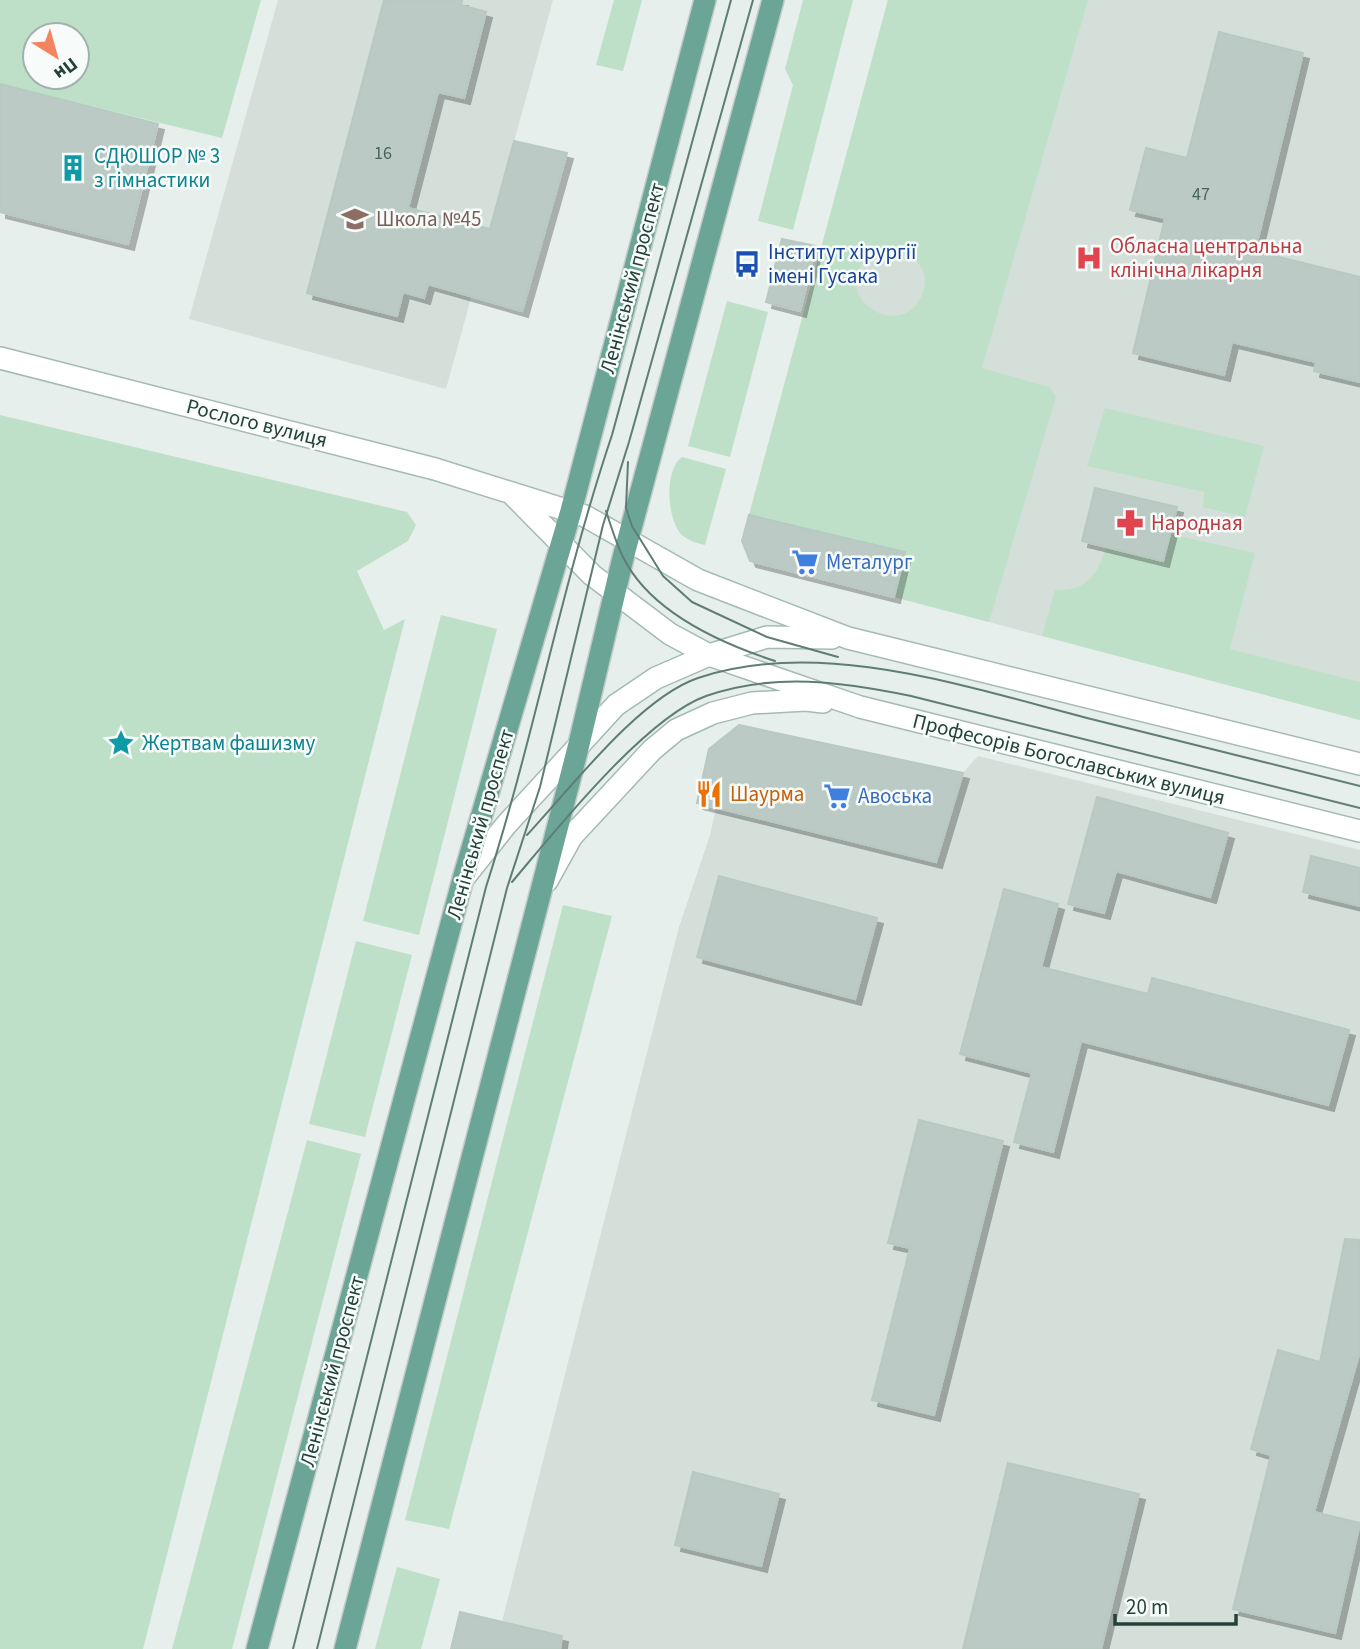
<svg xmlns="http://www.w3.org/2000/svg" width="1360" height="1649" font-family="'Source Sans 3',sans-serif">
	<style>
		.built { fill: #d4dfda }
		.green { fill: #bfe0c8; fill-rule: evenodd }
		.building { fill: #bbcac4; stroke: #b8c9c2; stroke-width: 2; filter: url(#shadow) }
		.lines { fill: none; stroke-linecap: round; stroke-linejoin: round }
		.secondary-casing { stroke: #a4bbb3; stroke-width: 24 }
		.primary-casing { stroke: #c2cac8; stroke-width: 24 }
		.secondary { stroke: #fff; stroke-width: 21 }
		.primary { stroke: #6aa596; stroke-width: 21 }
		.tram { stroke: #5f7d75; stroke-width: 2 }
		.labels { text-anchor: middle; stroke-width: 5; stroke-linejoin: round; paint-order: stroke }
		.number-label { font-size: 18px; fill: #4a645c }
		.culture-label { font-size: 21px; fill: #0d838f; stroke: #f7fbf9; text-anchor: start }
		.education-label { font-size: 21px; fill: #785e54; stroke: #f7fbf9; text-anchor: start }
		.health-label { font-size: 21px; fill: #be3a42; stroke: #f7fbf9; text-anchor: start }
		.transit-label { font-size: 21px; fill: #164399; stroke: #f7fbf9; text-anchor: start }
		.street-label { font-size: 21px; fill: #24423a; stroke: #f7fbf9 }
		.shop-label { font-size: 21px; fill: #366cbe; stroke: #f7fbf9; text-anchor: start }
		.food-label { font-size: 21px; fill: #c56008; stroke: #f7fbf9; text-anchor: start }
	</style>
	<defs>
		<filter id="shadow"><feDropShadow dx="6" dy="6" stdDeviation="0" flood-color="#0004"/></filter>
	</defs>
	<rect width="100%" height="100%" fill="#e6efeb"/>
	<!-- built -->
	<g class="built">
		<path d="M 278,0 L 553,0 L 446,389 L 189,319 Z"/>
		<path d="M 888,0 L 1360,0 L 1360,720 L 894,597 L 904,552 L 749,515 Z"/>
		<path d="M 978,756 L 1360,850 L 1360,1649 L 495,1649 L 679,927 L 710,835 L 716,808 L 936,862 L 963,773 Z"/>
	</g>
	<!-- green -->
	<g class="green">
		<path d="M 0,0 L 261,0 L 222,138 L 0,84 ZM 35,35 L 77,35 L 77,77 L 35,77 Z"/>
		<path d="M 614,0 L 642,0 L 623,71 L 596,65 Z"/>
		<path d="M 803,0 L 853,0 L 793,230 L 758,221 L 793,85 L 785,69 Z"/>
		<path d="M 888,0 L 1088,0 L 982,368 L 1049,387 L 1056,397 L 989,622 L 894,597 L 904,552 L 749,515 ZM 884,248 C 906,249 932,264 923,292 C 902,352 810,284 884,248 Z"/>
		<path d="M 727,301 L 768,312 L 730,457 L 688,446 Z"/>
		<path d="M 1105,408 L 1264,446 L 1245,517 L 1203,507 L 1204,492 L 1087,466 Z"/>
		<path d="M 0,415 L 407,512 L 416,525 L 408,541 L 357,571 L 384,630 L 405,619 L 143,1649 L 0,1649 Z"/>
		<path d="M 682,457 L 726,469 L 705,545 C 696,543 686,540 680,533 C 667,516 664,470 682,457 Z"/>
		<path d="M 1170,534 L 1255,553 L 1230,649 L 1360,682 L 1360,720 L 1042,636 L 1055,590 C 1087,591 1097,576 1106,547 Z"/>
		<path d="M 441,615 L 497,629 L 419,935 L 363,921 Z"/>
		<path d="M 563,905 L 612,916 L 449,1529 L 405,1520 Z"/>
		<path d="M 356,941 L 412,955 L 365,1137 L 309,1124 Z"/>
		<path d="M 307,1140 L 361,1154 L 232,1649 L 172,1649 Z"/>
		<path d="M 397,1567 L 440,1579 L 421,1649 L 375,1649 Z"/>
	</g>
	<!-- building -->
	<g class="building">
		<path d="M 384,0 L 462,0 L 461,5 L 486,12 L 464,98 L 438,92 L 408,208 L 490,229 L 514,141 L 567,153 L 522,311 L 428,284 L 424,298 L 403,292 L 397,316 L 307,293 Z"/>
		<path d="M 1219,32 L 1303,53 L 1255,251 L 1360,277 L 1360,382 L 1314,371 L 1316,362 L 1232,342 L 1224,375 L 1133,353 L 1165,218 L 1130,210 L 1146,148 L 1187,158 Z"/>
		<path d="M 0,84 L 158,124 L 128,244 L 0,212 Z"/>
		<path d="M 782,239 L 816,246 L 800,311 L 766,302 Z"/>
		<path d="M 1095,488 L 1177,507 L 1163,561 L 1082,541 Z"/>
		<path d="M 749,515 L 905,552 L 894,597 L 750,561 L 742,541 Z"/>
		<path d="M 739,725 L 963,773 L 936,862 L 697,803 L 709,749 Z"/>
		<path d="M 1097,797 L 1228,833 L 1210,897 L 1116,871 L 1104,913 L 1068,904 Z"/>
		<path d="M 1311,856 L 1360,868 L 1360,906 L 1303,892 Z"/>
		<path d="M 719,876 L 877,918 L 855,999 L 697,957 Z"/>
		<path d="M 1004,889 L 1058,904 L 1041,967 L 1148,994 L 1152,978 L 1349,1030 L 1328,1105 L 1081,1041 L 1053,1152 L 1014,1142 L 1032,1073 L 960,1054 Z"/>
		<path d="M 919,1120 L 1003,1141 L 934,1415 L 872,1400 L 910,1248 L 888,1243 Z"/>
		<path d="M 1345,1239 L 1360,1240 L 1360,1351 L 1314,1512 L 1360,1523 L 1335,1633 L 1233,1609 L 1271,1455 L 1251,1449 L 1278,1350 L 1320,1362 Z"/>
		<path d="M 1008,1463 L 1139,1494 L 1101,1649 L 963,1649 Z"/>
		<path d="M 693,1472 L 779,1494 L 761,1566 L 675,1545 Z"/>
		<path d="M 460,1612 L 562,1636 L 560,1649 L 451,1649 Z"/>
	</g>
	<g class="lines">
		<defs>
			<g id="secondary">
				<path d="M 0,358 L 435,469 L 585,516 L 698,580 L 848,638 L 1360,764"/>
				<path d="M 514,496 L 592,575 L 670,634 L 709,655 L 860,707 L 1360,831"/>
				<path d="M 463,879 L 506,825 L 616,705 L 656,678 L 709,655 L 767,637 L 832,638"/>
				<path d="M 547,881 L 572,836 L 652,750 L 676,730 L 713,713 L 752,703 L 806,700 L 823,702"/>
			</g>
			<g id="primary">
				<path d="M 257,1649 L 463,879 L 571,511 L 705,0"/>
				<path d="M 345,1649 L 579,744 L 623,558 L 773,0"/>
			</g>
		</defs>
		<!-- secondary casing -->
		<use href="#secondary" class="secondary-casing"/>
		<!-- primary casing -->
		<use href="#primary" class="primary-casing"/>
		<!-- secondary -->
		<use href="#secondary" class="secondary"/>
		<!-- primary -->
		<use href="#primary" class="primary"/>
		<!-- tram -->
		<g class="tram">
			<path d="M 628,462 L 626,508 L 632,526 L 663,576 L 692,602 L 767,637 L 838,657"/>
			<path d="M 606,511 C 611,526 616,543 623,557 C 650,612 720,643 775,661"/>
			<path d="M 527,835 C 570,789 639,698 698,678 C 820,637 967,687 1087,718 C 1178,740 1269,763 1360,786"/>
			<path d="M 512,882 C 556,830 645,718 706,696 C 774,672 843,682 911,696 L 1360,808"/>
			<path d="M 293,1649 L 486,887 C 534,738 562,583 612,435 L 731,0"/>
			<path d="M 317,1649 L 507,888 L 540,787 L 603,525 L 629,442 L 753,0"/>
		</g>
	</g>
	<!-- icons -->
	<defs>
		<symbol id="building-bare" viewBox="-9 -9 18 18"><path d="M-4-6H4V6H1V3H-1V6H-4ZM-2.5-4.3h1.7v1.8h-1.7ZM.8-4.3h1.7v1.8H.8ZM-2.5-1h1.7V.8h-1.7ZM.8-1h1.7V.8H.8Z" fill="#0f9aa8" stroke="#f7fbf9" stroke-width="2.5" paint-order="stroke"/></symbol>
		<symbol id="school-bare" viewBox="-9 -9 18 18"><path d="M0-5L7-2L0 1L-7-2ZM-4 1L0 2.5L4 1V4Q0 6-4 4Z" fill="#8d6e63" stroke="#f7fbf9" stroke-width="2.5" paint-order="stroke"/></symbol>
		<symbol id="hospital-bare" viewBox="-9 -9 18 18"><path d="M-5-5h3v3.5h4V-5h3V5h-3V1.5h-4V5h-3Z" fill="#e0444e" stroke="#f7fbf9" stroke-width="2.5" paint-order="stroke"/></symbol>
		<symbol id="bus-bare" viewBox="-9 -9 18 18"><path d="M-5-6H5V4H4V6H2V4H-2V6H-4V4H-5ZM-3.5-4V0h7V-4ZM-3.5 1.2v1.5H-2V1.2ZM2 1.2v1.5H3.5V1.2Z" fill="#1a4fb4" stroke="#f7fbf9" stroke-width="2.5" paint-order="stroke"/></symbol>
		<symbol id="pharmacy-bare" viewBox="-9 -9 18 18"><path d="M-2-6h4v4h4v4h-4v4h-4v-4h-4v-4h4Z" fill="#e0444e" stroke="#f7fbf9" stroke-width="2.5" paint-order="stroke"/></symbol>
		<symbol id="supermarket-bare" viewBox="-9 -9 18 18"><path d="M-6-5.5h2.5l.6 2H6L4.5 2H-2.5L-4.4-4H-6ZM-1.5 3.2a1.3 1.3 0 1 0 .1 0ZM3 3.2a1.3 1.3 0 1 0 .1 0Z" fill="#3f7fe0" stroke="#f7fbf9" stroke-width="2.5" paint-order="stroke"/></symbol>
		<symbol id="sight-bare" viewBox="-9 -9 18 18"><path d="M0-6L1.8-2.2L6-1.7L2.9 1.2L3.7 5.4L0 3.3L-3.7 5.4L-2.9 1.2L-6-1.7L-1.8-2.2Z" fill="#0f9aa8" stroke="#f7fbf9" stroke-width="2.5" paint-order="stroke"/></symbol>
		<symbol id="restaurant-bare" viewBox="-9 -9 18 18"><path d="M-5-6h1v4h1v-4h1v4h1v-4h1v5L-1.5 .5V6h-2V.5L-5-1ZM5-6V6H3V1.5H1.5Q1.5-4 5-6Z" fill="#e8710a" stroke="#f7fbf9" stroke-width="2.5" paint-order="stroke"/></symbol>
	</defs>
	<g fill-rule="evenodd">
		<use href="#building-bare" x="54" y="149" width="38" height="38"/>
		<use href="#school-bare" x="336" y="200" width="38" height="38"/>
		<use href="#hospital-bare" x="1070" y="239" width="38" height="38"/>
		<use href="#bus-bare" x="728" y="245" width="38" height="38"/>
		<use href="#pharmacy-bare" x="1111" y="504" width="38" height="38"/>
		<use href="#supermarket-bare" x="786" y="543" width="38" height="38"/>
		<use href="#sight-bare" x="102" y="724" width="38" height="38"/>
		<use href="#restaurant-bare" x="690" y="775" width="38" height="38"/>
		<use href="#supermarket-bare" x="818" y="777" width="38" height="38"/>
	</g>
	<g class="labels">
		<!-- number labels -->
		<g class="number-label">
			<text x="383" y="159">16</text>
			<text x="1201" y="200">47</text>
		</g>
		<!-- culture labels -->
		<g class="culture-label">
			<text x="94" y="163">СДЮШОР № 3<tspan x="94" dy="24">з гімнастики</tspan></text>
			<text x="142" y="750">Жертвам фашизму</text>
		</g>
		<!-- education labels -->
		<g class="education-label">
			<text x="376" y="226">Школа №45</text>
		</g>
		<!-- health labels -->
		<g class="health-label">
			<text x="1110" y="253">Обласна центральна<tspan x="1110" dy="24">клінічна лікарня</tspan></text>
			<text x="1151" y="530">Народная</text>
		</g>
		<!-- transit labels -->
		<g class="transit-label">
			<text x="768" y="259">Інститут хірургії<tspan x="768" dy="24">імені Гусака</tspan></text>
		</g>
		<!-- street labels -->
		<g class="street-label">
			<text transform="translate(632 278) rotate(-75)" y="7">Ленінський проспект</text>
			<text transform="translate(257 423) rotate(14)" y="7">Рослого вулиця</text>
			<text transform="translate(1069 759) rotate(14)" y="7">Професорів Богославських вулиця</text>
			<text transform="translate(480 824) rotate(-74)" y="7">Ленінський проспект</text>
			<text transform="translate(332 1371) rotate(-75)" y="7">Ленінський проспект</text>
		</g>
		<!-- shop labels -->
		<g class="shop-label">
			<text x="826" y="569">Металург</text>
			<text x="858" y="803">Авоська</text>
		</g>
		<!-- food labels -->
		<g class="food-label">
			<text x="730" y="801">Шаурма</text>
		</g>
	</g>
	<!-- north arrow -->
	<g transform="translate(56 56) rotate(143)"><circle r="33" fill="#f7fbf9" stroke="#a3b1ad" stroke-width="2"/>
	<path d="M0-5L12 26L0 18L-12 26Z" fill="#f4845f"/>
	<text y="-10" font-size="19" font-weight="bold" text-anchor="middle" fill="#24423a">Пн</text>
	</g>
	<!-- scale -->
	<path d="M1115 1614v10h121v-10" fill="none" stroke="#24423a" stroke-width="3.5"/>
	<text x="1126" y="1614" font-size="21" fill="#24423a" stroke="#f7fbf9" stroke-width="5" paint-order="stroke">20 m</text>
</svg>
